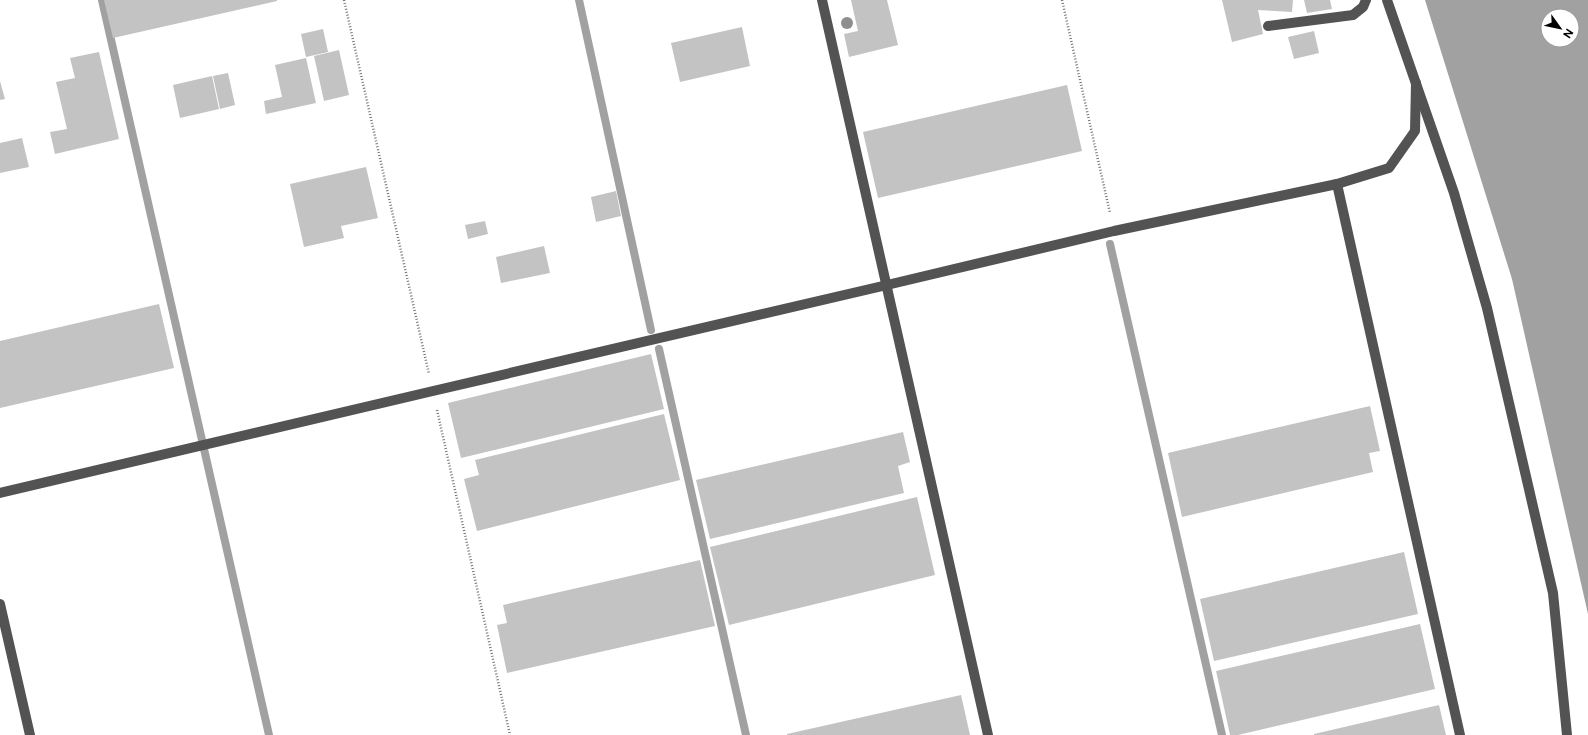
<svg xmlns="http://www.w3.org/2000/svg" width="1588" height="735" font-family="'Public Sans',sans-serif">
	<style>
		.water { fill: #a1a1a1; fill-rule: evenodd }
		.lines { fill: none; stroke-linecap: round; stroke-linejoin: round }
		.stream { stroke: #a1a1a1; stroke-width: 8 }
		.building { fill: #c3c3c3 }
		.path { stroke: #757575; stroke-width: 2.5; stroke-dasharray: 1 2; stroke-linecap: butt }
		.minor { stroke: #535353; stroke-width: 10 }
		.tree { fill: #8e8e8e }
	</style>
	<rect width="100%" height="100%" fill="#fff"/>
	<!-- water -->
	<path class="water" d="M 1425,0 L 1588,0 L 1588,614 L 1512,279 ZM 1548,16 L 1572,16 L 1572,40 L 1548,40 Z"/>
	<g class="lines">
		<!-- stream -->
		<g class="stream">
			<path d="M 102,0 L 269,735"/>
			<path d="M 579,0 L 651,330"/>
			<path d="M 1110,244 L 1222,735"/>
			<path d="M 659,349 L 746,735"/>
		</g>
	</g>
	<!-- building -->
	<g class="building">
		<path d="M 104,0 L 277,0 L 277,1 L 113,38 Z"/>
		<path d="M 851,0 L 887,0 L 898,45 L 849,57 L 844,34 L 858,31 Z"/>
		<path d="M 1222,0 L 1293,0 L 1292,12 L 1258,10 L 1263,34 L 1232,42 Z"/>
		<path d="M 1304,0 L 1330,0 L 1332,9 L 1307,13 Z"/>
		<path d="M 742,27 L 750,66 L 680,82 L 671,43 Z"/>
		<path d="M 323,29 L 328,52 L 306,57 L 301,34 Z"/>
		<path d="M 1314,31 L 1319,53 L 1294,59 L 1288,37 Z"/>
		<path d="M 339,50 L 349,95 L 324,101 L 314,56 Z"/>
		<path d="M 99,52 L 119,139 L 55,154 L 50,132 L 67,129 L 56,82 L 75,78 L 70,58 Z"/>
		<path d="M 306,58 L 316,103 L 266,114 L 264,101 L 282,97 L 275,65 Z"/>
		<path d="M 228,73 L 235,105 L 220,109 L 213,76 Z"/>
		<path d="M 212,76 L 219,109 L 180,118 L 173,85 Z"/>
		<path d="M 0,81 L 5,99 L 0,100 Z"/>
		<path d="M 1067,85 L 1082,151 L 878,198 L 863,132 Z"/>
		<path d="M 22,138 L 29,167 L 0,173 L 0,143 Z"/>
		<path d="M 366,167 L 378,218 L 341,226 L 344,238 L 304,247 L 290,184 Z"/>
		<path d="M 616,191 L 621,216 L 596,222 L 591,197 Z"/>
		<path d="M 485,221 L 488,234 L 468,239 L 465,225 Z"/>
		<path d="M 544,246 L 550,273 L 501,283 L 496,257 Z"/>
		<path d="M 159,304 L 174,368 L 0,408 L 0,341 Z"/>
		<path d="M 651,354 L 664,409 L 461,458 L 448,403 Z"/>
		<path d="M 1370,406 L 1380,451 L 1369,453 L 1373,472 L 1182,517 L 1168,453 Z"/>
		<path d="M 664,414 L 680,480 L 477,531 L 464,479 L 479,475 L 475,460 Z"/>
		<path d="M 903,432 L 910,462 L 898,466 L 904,493 L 710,539 L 696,480 Z"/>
		<path d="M 917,497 L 935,575 L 729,625 L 710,547 Z"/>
		<path d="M 1404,552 L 1418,614 L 1214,661 L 1200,599 Z"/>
		<path d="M 700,560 L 715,626 L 507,673 L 497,625 L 507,623 L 503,605 Z"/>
		<path d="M 1420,624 L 1435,689 L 1238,735 L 1230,735 L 1216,671 Z"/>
		<path d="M 961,695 L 970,735 L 787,735 L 787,734 Z"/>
		<path d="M 1439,705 L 1446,735 L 1314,735 L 1314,734 Z"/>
	</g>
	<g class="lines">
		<!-- path -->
		<g class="path">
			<path d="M 344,0 L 429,374"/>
			<path d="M 1062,0 L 1110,213"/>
			<path d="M 437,410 L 510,735"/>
		</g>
		<!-- minor -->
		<g class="minor">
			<path d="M 822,0 L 988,735"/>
			<path d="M 1387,0 L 1454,193 L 1487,308 L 1553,593 L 1567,735"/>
			<path d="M 1268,26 L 1353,15 L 1363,7 L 1366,0"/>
			<path d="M 1337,184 L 1460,735"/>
			<path d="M 0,493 L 433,391 L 887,285 L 1114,231 L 1337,184 L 1389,168 L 1415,131 L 1416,83"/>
			<path d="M 0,604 L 30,735"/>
		</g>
	</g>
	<!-- trees -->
	<circle class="tree" cx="847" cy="23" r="6"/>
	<!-- north arrow -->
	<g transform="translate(1560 28) rotate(123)"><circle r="19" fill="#ffffff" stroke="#999999"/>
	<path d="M0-3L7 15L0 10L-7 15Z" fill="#000000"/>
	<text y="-6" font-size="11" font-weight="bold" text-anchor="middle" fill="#000000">N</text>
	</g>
</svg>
